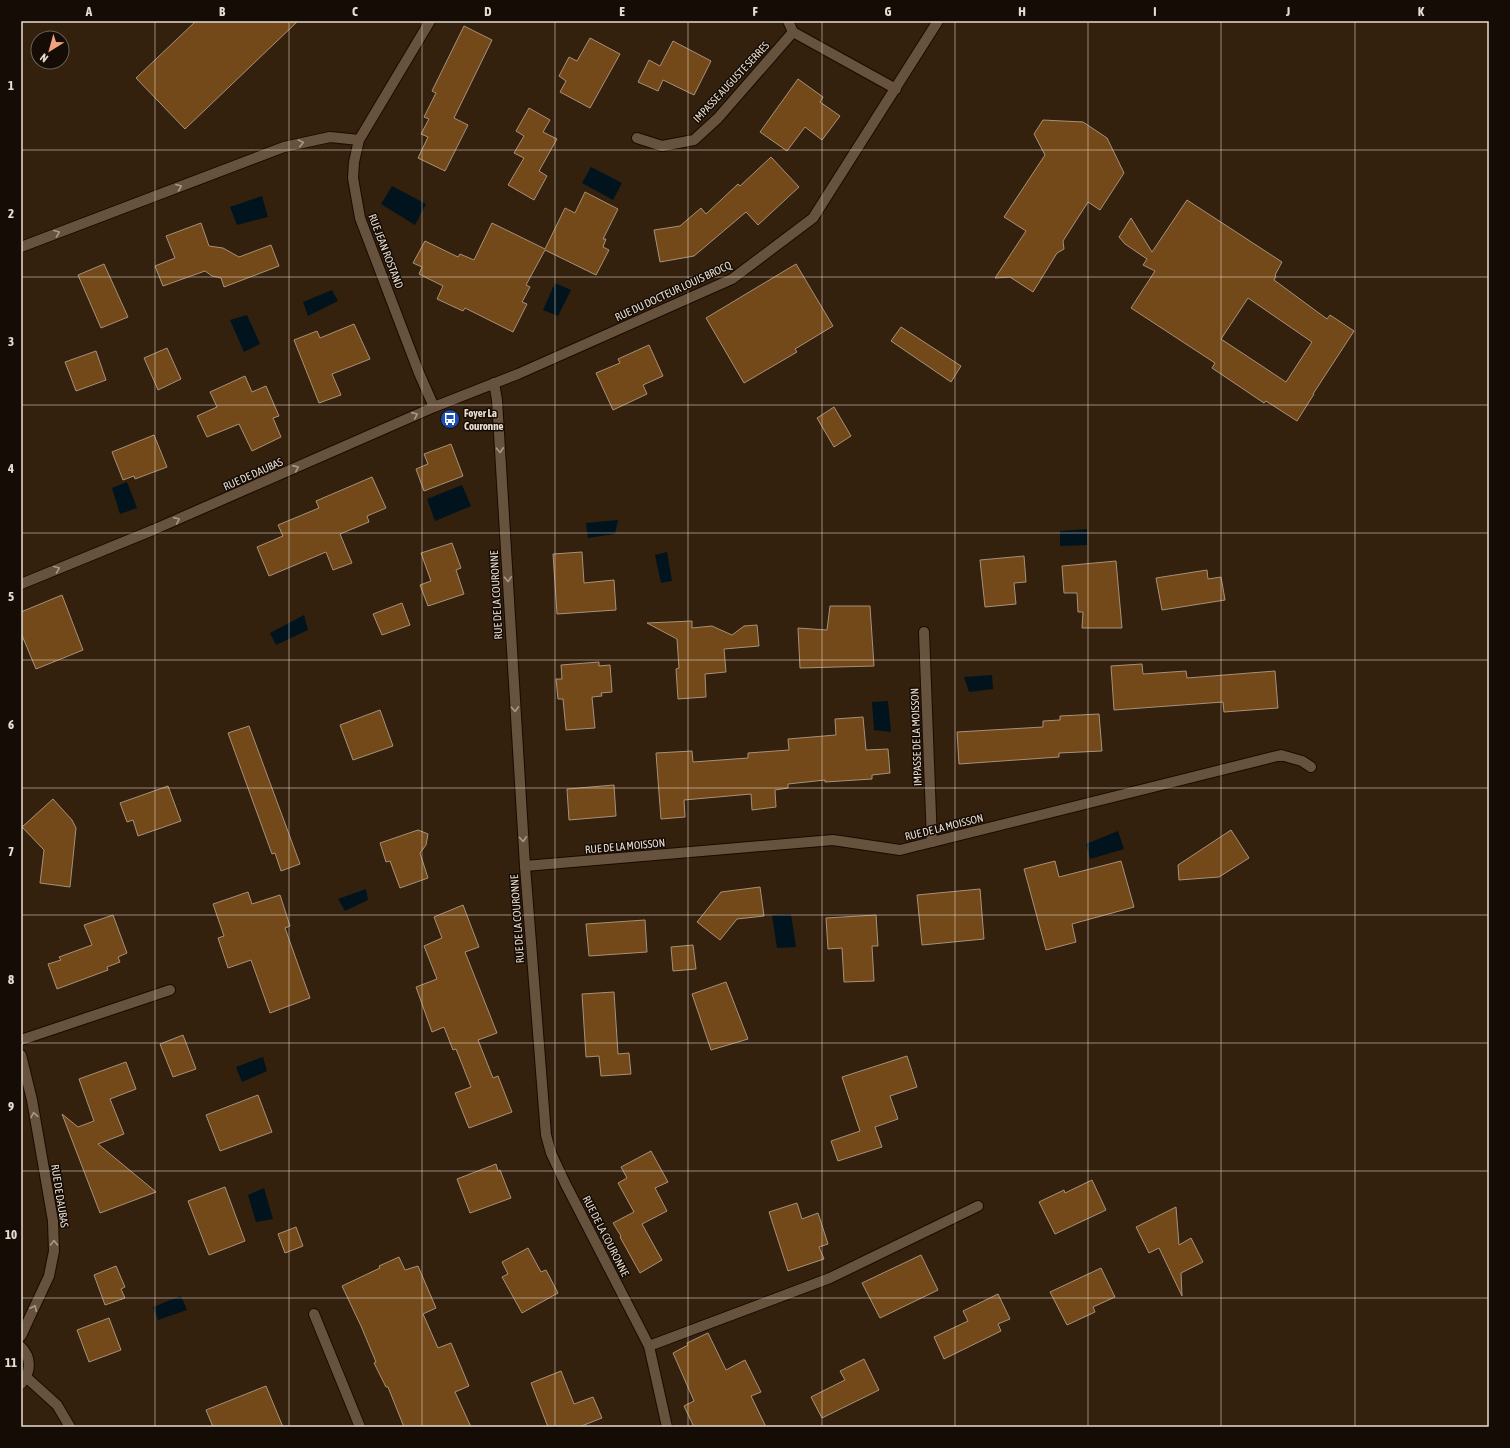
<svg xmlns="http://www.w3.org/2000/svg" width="1510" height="1448" font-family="'Asap Condensed',sans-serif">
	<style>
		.water { fill: #01141d }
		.building { fill: #734919; stroke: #a7907a; fill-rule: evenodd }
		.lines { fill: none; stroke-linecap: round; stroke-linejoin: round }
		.minor-casing { stroke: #1a0a00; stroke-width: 12 }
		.minor { stroke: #67523e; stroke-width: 10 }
		.oneway { stroke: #a89888 }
		.grid { fill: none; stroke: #e9ddd1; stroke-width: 1; stroke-opacity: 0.55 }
		.labels { text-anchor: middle; stroke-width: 3; stroke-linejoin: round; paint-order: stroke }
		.street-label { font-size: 11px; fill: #e9ddd1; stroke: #150d05 }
		.poi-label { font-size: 11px; font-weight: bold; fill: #e9ddd1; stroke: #150d05; text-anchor: start }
		.neatline { fill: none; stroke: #e9ddd1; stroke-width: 1.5 }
		.grid-label { font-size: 13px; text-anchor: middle; font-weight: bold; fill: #e9ddd1 }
	</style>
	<rect width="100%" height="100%" fill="#33210e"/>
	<!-- water -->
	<g class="water">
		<path d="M 591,167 L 622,183 L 613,200 L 582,183 Z"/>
		<path d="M 392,186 L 426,204 L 415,225 L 381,204 Z"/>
		<path d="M 262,196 L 268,217 L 237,225 L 230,207 Z"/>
		<path d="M 555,283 L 571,290 L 558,316 L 543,310 Z"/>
		<path d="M 332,290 L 338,301 L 308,316 L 303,302 Z"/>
		<path d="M 247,315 L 260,344 L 244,352 L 230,320 Z"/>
		<path d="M 127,482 L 137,508 L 120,514 L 112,488 Z"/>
		<path d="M 462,485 L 471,506 L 435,521 L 427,499 Z"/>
		<path d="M 618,520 L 615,534 L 588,538 L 586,523 Z"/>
		<path d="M 1087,529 L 1087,545 L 1060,546 L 1060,531 Z"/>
		<path d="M 667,552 L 672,581 L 661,583 L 655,555 Z"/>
		<path d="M 304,615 L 308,630 L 276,645 L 270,633 Z"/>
		<path d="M 992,675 L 993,689 L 969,692 L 964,677 Z"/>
		<path d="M 888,701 L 891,732 L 874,730 L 872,702 Z"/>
		<path d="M 1118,831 L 1124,849 L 1090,859 L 1086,844 Z"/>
		<path d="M 366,889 L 368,900 L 345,911 L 338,899 Z"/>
		<path d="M 791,914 L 796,947 L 777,948 L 772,915 Z"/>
		<path d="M 263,1057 L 267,1071 L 242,1082 L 236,1067 Z"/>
		<path d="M 264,1188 L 273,1219 L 256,1222 L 248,1195 Z"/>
		<path d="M 181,1296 L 187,1310 L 158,1320 L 153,1307 Z"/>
	</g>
	<!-- building -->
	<g class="building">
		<path d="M 196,21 L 298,21 L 185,129 L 136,78 Z"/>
		<path d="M 464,26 L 492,40 L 454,118 L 468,125 L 445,171 L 418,158 L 428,137 L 421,134 L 429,119 L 424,117 L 436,93 L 432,91 Z"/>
		<path d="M 590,38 L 620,54 L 590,108 L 560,92 L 566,81 L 559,76 L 569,57 L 577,61 Z"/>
		<path d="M 673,41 L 711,61 L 694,95 L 663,80 L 658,91 L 638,82 L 649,60 L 660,66 Z"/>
		<path d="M 798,79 L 823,97 L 820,102 L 840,116 L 822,140 L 805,127 L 787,151 L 760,132 Z"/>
		<path d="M 529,108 L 550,120 L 543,132 L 557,139 L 539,171 L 547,176 L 534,200 L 508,185 L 524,158 L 514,153 L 524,136 L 516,131 Z"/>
		<path d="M 1043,120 L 1083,122 L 1107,138 L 1124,173 L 1100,210 L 1088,202 L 1063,241 L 1064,249 L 1057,253 L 1033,292 L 1010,277 L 995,278 L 1026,231 L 1004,217 L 1045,155 L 1034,134 Z"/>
		<path d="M 771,157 L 799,187 L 758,225 L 746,212 L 694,256 L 660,262 L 654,230 L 680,226 L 701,208 L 706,214 L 738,184 L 740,186 Z"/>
		<path d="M 585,192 L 618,209 L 603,239 L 606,239 L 603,247 L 609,250 L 596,275 L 545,250 L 526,285 L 530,287 L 522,302 L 527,304 L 513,332 L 465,308 L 463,311 L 437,299 L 443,286 L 419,274 L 422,267 L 413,263 L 425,241 L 458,257 L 460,254 L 474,260 L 492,223 L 545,249 L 565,208 L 575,213 Z"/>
		<path d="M 1187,200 L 1282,262 L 1275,275 L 1276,276 L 1274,280 L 1327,319 L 1330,315 L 1354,331 L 1313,394 L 1314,394 L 1297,421 L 1266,401 L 1264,403 L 1212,368 L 1215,363 L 1131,308 L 1155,271 L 1143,265 L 1147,259 L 1125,244 L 1119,237 L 1131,218 L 1152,252 ZM 1248,298 L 1312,342 L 1286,382 L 1221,339 Z"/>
		<path d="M 201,223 L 209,246 L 223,248 L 239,257 L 271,245 L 279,266 L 224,287 L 221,278 L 212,276 L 205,271 L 163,286 L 155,266 L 175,258 L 166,236 Z"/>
		<path d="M 104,264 L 128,317 L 101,328 L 78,275 Z"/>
		<path d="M 796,264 L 833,326 L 795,349 L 797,352 L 744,383 L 706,318 Z"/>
		<path d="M 354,324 L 370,359 L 332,374 L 341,395 L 319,403 L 294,340 L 317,331 L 320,338 Z"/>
		<path d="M 901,327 L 961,366 L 951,382 L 891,341 Z"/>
		<path d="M 649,345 L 663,376 L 643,385 L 647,394 L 613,410 L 596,373 L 620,363 L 618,359 Z"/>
		<path d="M 167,348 L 181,379 L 158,390 L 144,358 Z"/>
		<path d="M 96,351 L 106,380 L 76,391 L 65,362 Z"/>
		<path d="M 245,376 L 252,392 L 266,386 L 279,416 L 273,418 L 281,437 L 252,451 L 239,424 L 207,437 L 197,416 L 217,407 L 210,392 Z"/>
		<path d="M 834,407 L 851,436 L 834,447 L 817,418 Z"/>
		<path d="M 154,435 L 167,467 L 135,479 L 134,476 L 123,480 L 112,452 Z"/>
		<path d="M 451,444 L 463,476 L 424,491 L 416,469 L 428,464 L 424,454 Z"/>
		<path d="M 372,477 L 386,508 L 367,516 L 369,522 L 340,534 L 352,563 L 333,570 L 326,552 L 269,576 L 257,547 L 283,536 L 278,525 L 319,508 L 316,501 Z"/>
		<path d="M 452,543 L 461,568 L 456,570 L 464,594 L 428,606 L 420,585 L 431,581 L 421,553 Z"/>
		<path d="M 582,552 L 584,583 L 614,580 L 616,610 L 557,614 L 553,554 Z"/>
		<path d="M 1024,556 L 1026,582 L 1014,583 L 1016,604 L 985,607 L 980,560 Z"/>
		<path d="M 1116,561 L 1122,628 L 1082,628 L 1083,612 L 1078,612 L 1077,593 L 1064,593 L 1062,566 Z"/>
		<path d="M 1207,570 L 1208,579 L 1221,577 L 1225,600 L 1162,610 L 1156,578 Z"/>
		<path d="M 62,595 L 83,650 L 36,669 L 21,633 L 21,612 Z"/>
		<path d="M 402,603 L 410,625 L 382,635 L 373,614 Z"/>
		<path d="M 830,606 L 870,606 L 874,666 L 800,668 L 798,628 L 827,630 Z"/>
		<path d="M 692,621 L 692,628 L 712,626 L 732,635 L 744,626 L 757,625 L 759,646 L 724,649 L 726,672 L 705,674 L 706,697 L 678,699 L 676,669 L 679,668 L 677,639 L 647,623 Z"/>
		<path d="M 599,662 L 599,666 L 610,665 L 612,692 L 601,693 L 602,696 L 592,697 L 595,728 L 566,730 L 563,699 L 558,699 L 556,679 L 562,679 L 561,665 Z"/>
		<path d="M 1142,664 L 1143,674 L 1186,671 L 1187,678 L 1275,671 L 1278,708 L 1224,712 L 1223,702 L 1114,710 L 1111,666 Z"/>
		<path d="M 380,710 L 393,746 L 353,760 L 340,725 Z"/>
		<path d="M 1099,714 L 1102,751 L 1059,753 L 1059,757 L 959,764 L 957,732 L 1043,727 L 1043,721 L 1060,720 L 1060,716 Z"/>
		<path d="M 863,717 L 866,750 L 888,749 L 890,773 L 872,775 L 872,779 L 825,782 L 825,780 L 788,784 L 788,788 L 775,790 L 776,807 L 752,810 L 751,794 L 684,800 L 685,817 L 661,819 L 656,753 L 692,751 L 693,762 L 748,758 L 748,753 L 789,750 L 788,739 L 836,735 L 835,719 Z"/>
		<path d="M 249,726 L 300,864 L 281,871 L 275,853 L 272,854 L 228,733 Z"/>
		<path d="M 614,785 L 616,816 L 569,820 L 567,789 Z"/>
		<path d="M 168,786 L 181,821 L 138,836 L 133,820 L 127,822 L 120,803 Z"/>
		<path d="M 53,799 L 72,820 L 76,828 L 70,887 L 40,883 L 44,850 L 22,827 Z"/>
		<path d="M 418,830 L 428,834 L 426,845 L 420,853 L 428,878 L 400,888 L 390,861 L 386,862 L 380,843 Z"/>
		<path d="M 1231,830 L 1249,858 L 1219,877 L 1179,880 L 1178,865 Z"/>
		<path d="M 1055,861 L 1059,877 L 1121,861 L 1134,907 L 1072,924 L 1076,942 L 1046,950 L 1024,869 Z"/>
		<path d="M 760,887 L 764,916 L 737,919 L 720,940 L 697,922 L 721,892 Z"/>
		<path d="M 980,889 L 984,939 L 922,945 L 917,895 Z"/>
		<path d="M 248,892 L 252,904 L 280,895 L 290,926 L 285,928 L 310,998 L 270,1013 L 251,960 L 228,968 L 218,938 L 224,936 L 213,904 Z"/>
		<path d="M 463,905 L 479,947 L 465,952 L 497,1033 L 478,1040 L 493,1078 L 498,1076 L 512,1112 L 469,1128 L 455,1093 L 471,1087 L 456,1049 L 453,1050 L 444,1027 L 432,1032 L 416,987 L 437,979 L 424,946 L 442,938 L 434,917 Z"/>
		<path d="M 113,915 L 127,953 L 118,957 L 120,962 L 107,967 L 108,970 L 57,989 L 48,964 L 61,960 L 59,957 L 92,945 L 84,925 Z"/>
		<path d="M 876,915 L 878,946 L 872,946 L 874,981 L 844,982 L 842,948 L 828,949 L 826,918 Z"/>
		<path d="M 645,920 L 647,952 L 589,956 L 586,924 Z"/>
		<path d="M 693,945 L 696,969 L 673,971 L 671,947 Z"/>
		<path d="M 726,982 L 748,1039 L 711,1050 L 692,994 Z"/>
		<path d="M 614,992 L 618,1054 L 629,1053 L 631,1074 L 601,1076 L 599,1056 L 586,1057 L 582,994 Z"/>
		<path d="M 183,1035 L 196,1069 L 173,1077 L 160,1044 Z"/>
		<path d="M 907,1056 L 917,1087 L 890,1096 L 898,1119 L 875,1127 L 882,1147 L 838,1161 L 831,1141 L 860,1131 L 842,1077 Z"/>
		<path d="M 126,1062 L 136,1089 L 110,1099 L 124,1134 L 98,1144 L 156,1192 L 100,1213 L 62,1114 L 78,1127 L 94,1121 L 79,1079 Z"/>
		<path d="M 258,1095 L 272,1132 L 220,1151 L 206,1115 Z"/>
		<path d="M 651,1151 L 668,1182 L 655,1188 L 667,1211 L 642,1224 L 662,1260 L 640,1273 L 620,1237 L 621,1236 L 613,1223 L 634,1212 L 618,1183 L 627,1178 L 621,1167 Z"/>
		<path d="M 496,1164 L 498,1171 L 500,1170 L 511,1198 L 470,1213 L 457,1179 Z"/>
		<path d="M 1092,1180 L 1106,1210 L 1055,1234 L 1039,1202 L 1064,1190 L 1065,1193 Z"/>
		<path d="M 225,1187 L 245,1241 L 209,1255 L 188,1201 Z"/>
		<path d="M 797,1203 L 802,1219 L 818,1213 L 828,1244 L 819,1247 L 824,1259 L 788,1271 L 769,1212 Z"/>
		<path d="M 1176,1207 L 1179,1245 L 1191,1238 L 1203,1262 L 1181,1273 L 1182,1296 L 1159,1248 L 1149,1253 L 1136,1227 Z"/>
		<path d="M 296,1227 L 303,1246 L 285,1253 L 278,1234 Z"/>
		<path d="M 528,1248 L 541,1272 L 546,1270 L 558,1293 L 522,1313 L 502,1277 L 508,1274 L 502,1262 Z"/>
		<path d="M 921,1255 L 938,1290 L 880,1318 L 862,1283 Z"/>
		<path d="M 399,1257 L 405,1270 L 418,1266 L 436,1308 L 423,1314 L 438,1348 L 451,1343 L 469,1386 L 455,1392 L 471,1427 L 404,1427 L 388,1387 L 386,1387 L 374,1363 L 376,1362 L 361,1326 L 342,1286 L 380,1268 L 379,1266 Z"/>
		<path d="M 116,1266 L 125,1287 L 121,1289 L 125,1298 L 105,1305 L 94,1275 Z"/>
		<path d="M 1101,1268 L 1115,1297 L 1093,1307 L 1095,1312 L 1067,1325 L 1050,1292 Z"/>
		<path d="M 998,1294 L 1010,1319 L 998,1324 L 1001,1331 L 944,1359 L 934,1337 L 968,1321 L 963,1311 Z"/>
		<path d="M 109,1318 L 121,1350 L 89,1362 L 77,1330 Z"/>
		<path d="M 708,1333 L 726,1370 L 745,1360 L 761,1392 L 751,1396 L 766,1427 L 694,1427 L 684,1406 L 694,1401 L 673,1353 L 688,1345 L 687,1343 Z"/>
		<path d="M 864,1359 L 879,1390 L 822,1418 L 811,1397 L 845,1380 L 840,1371 Z"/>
		<path d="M 561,1371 L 574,1404 L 593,1397 L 602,1418 L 579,1427 L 548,1427 L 531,1383 Z"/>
		<path d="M 266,1386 L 283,1427 L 213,1427 L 206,1410 Z"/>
	</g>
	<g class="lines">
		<defs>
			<g id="minor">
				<path d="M 430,21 L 359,140 L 354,162 L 353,178 L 360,218 L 419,373 L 434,407"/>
				<path d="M 788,21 L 793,32 L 896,89"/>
				<path d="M 637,138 L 662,146 L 694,140 L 718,118 L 793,32"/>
				<path d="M 21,247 L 284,147 L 330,137 L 359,140"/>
				<path d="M 494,383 L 497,400 L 525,866 L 546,1135 L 551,1153 L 565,1183 L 649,1346 L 667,1427"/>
				<path d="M 21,584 L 153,530 L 434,407 L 518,374 L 732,279 L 813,218 L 938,21"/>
				<path d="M 924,632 L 932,842"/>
				<path d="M 525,866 L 833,840 L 900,850 L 1281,755 L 1302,761 L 1311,767"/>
				<path d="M 21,1040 L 170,990"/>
				<path d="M 21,1055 L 32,1100 L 53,1221 L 54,1251 L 49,1276 L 21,1336"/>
				<path d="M 314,1314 L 360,1427"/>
				<path d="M 649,1346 L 830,1278 L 978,1206"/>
				<path d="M 21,1347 C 32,1358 31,1372 21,1384"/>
				<path d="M 26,1377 L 57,1405 L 70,1427"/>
			</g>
		</defs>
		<!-- minor casing -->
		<use href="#minor" class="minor-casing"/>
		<!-- minor -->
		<use href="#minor" class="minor"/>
	</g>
	<!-- one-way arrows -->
	<defs><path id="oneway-chevron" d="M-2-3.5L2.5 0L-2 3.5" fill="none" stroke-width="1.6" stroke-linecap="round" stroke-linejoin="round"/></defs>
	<g class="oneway">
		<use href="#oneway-chevron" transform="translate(301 143) rotate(-11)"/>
		<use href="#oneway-chevron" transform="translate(179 187) rotate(-21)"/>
		<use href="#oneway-chevron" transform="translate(57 233) rotate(-21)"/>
		<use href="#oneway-chevron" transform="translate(415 415) rotate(-24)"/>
		<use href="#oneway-chevron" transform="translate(500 450) rotate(87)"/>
		<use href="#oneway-chevron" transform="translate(296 468) rotate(-24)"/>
		<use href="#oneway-chevron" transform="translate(177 520) rotate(-24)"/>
		<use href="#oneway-chevron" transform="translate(57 569) rotate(-22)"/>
		<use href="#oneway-chevron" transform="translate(508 579) rotate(87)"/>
		<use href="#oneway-chevron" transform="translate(515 709) rotate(87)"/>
		<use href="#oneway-chevron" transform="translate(523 839) rotate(86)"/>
		<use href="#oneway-chevron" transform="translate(34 1115) rotate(-100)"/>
		<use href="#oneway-chevron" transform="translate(54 1243) rotate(-91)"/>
		<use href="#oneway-chevron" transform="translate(34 1308) rotate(-65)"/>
	</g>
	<!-- grid -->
	<path class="grid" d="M 155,21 L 155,1427M 289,21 L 289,1427M 422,21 L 422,1427M 555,21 L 555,1427M 688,21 L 688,1427M 822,21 L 822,1427M 955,21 L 955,1427M 1088,21 L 1088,1427M 1221,21 L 1221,1427M 1355,21 L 1355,1427M 21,150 L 1489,150M 21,277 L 1489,277M 21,405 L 1489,405M 21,533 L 1489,533M 21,660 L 1489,660M 21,788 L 1489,788M 21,915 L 1489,915M 21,1043 L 1489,1043M 21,1171 L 1489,1171M 21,1298 L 1489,1298"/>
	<!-- icons -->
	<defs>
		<symbol id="bus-disc" viewBox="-11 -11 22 22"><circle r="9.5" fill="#1a4fb4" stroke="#150d05"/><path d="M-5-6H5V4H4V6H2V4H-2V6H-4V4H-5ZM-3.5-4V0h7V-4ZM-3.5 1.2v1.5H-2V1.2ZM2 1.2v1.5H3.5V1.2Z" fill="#fff"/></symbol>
	</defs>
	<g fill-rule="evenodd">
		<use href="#bus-disc" x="439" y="408" width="22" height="22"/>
	</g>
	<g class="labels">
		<!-- street labels -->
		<g class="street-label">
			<text transform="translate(731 82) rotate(-47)" y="4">IMPASSE AUGUSTE SERRES</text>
			<text transform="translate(386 251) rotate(69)" y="4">RUE JEAN ROSTAND</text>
			<text transform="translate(673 291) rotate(-25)" y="4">RUE DU DOCTEUR LOUIS BROCQ</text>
			<text transform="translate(253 474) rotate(-24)" y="4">RUE DE DAUBAS</text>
			<text transform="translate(496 595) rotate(-93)" y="4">RUE DE LA COURONNE</text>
			<text transform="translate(916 737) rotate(-92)" y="4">IMPASSE DE LA MOISSON</text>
			<text transform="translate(944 827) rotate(-14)" y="4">RUE DE LA MOISSON</text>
			<text transform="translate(625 846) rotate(-5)" y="4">RUE DE LA MOISSON</text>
			<text transform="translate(517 919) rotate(-94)" y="4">RUE DE LA COURONNE</text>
			<text transform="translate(60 1196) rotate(81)" y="4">RUE DE DAUBAS</text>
			<text transform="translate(606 1236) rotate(63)" y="4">RUE DE LA COURONNE</text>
		</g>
		<!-- poi labels -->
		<g class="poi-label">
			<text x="464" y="417">Foyer La<tspan x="464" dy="13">Couronne</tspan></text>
		</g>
	</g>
	<!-- border -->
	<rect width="1510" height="1448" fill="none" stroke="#150d05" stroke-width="44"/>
	<!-- north arrow -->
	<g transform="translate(50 50) rotate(217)"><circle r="19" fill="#150d05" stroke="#6a6057"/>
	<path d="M0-3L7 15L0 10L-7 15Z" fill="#f1a17d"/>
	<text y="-6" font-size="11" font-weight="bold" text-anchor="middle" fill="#e9ddd1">N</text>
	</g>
	<rect x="22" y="22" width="1466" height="1404" class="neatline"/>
	<g class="grid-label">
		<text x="89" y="16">A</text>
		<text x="222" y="16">B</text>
		<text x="355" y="16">C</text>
		<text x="488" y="16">D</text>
		<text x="622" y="16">E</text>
		<text x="755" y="16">F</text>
		<text x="888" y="16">G</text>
		<text x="1022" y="16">H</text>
		<text x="1155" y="16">I</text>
		<text x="1288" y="16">J</text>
		<text x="1421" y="16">K</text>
		<text x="11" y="90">1</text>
		<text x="11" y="218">2</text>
		<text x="11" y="346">3</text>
		<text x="11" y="473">4</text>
		<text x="11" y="601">5</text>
		<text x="11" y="729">6</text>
		<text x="11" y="856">7</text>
		<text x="11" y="984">8</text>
		<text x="11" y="1111">9</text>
		<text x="11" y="1239">10</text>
		<text x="11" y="1367">11</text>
	</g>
</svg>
